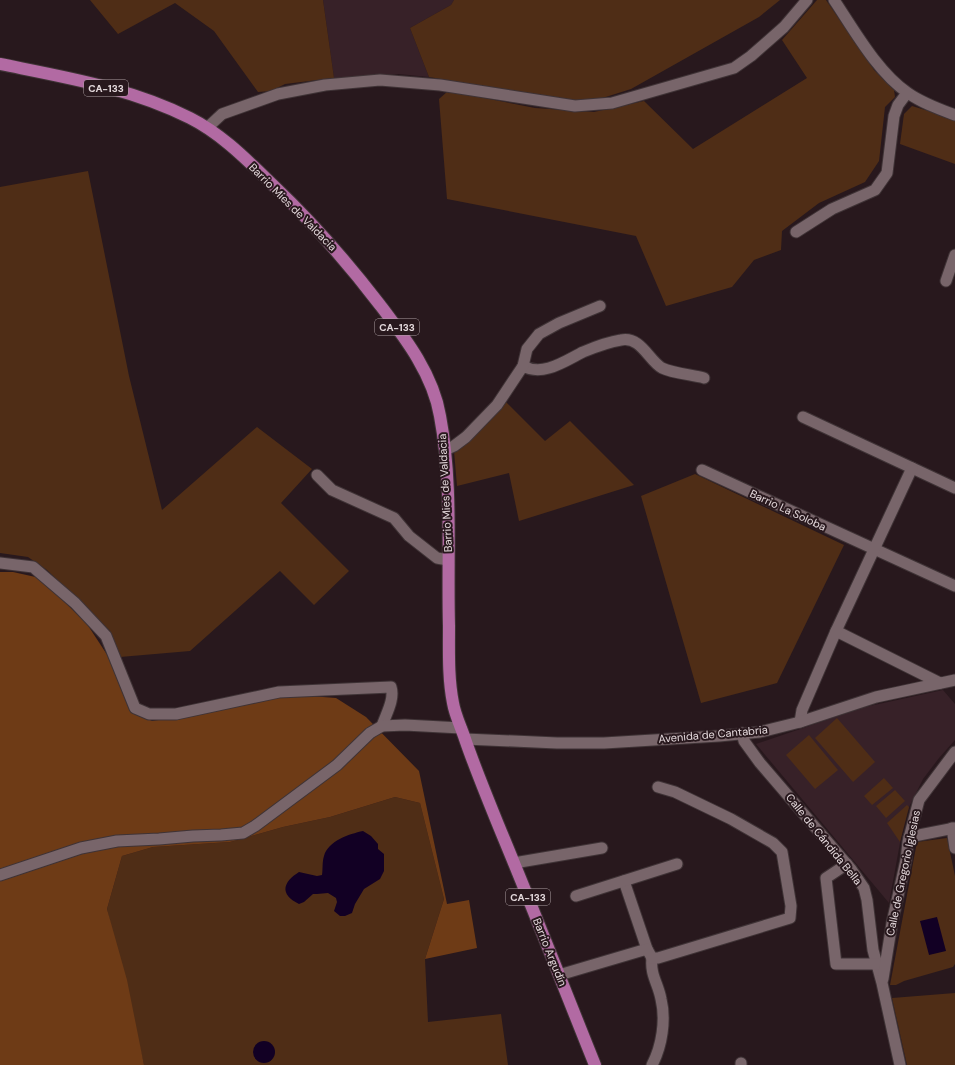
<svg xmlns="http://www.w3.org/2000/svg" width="955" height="1065" font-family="'DM Sans',sans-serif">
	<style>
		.built { fill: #372128 }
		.green { fill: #4f2d16 }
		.forest { fill: #6e3b16 }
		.water { fill: #120024 }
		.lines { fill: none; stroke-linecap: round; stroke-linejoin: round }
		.minor-casing { stroke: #3f3336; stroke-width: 13 }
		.major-casing { stroke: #3f3336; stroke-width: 14 }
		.minor { stroke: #78656a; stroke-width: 11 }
		.major { stroke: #b26aa3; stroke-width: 12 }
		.labels { text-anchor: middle; stroke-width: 4; stroke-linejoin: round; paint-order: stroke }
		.shield { fill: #28181d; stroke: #ac9fa3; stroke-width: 1 }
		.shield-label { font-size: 10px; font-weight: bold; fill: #e4d9dc }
		.street-label { font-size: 11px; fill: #e4d9dc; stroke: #28181d }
	</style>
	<rect width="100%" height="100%" fill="#28181d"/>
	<!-- built -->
	<g class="built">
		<path d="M 323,0 L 454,0 L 451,5 L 410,28 L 429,77 L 399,74 L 334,78 Z"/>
		<path d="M 943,690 L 955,704 L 955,740 L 939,758 L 923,779 L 909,807 L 902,832 L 889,903 L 756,744 L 865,707 Z"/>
	</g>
	<!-- green -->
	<g class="green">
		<path d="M 90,0 L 323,0 L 334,78 L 285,84 L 271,91 L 258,92 L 214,31 L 175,3 L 118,34 Z"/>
		<path d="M 454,0 L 780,0 L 759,17 L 631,89 L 593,101 L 563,100 L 429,77 L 410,28 L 451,5 Z"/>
		<path d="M 817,0 L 826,0 L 874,70 L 894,90 L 895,97 L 885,107 L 879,161 L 865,182 L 819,203 L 782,231 L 781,250 L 754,260 L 732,287 L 666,306 L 636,236 L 447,199 L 439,99 L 448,91 L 535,108 L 594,112 L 644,101 L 693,149 L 807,78 L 782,40 Z"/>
		<path d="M 912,106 L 955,119 L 955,164 L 900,144 L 904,114 Z"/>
		<path d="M 88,171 L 129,376 L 162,510 L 257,427 L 312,469 L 281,503 L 349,571 L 314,605 L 280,571 L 190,651 L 120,657 L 110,631 L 47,570 L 28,557 L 0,553 L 0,187 Z"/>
		<path d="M 505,401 L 545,441 L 570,421 L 634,485 L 519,521 L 509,473 L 457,486 L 454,451 Z"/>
		<path d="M 695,474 L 844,545 L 777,683 L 701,703 L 641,496 Z"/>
		<path d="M 837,718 L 875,762 L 853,782 L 815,738 Z"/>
		<path d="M 809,735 L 838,770 L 815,789 L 786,755 Z"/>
		<path d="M 884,778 L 893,788 L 872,805 L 864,796 Z"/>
		<path d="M 895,790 L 905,801 L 886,818 L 876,806 Z"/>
		<path d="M 395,797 L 420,803 L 444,899 L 425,959 L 428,1022 L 501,1014 L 508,1065 L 144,1065 L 107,909 L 122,856 L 153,847 L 230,842 L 283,827 L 330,817 Z"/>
		<path d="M 907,805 L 909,807 L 900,842 L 887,823 Z"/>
		<path d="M 947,838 L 955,876 L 955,964 L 953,967 L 904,981 L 896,985 L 890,985 L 917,842 Z"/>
		<path d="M 955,993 L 955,1065 L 907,1065 L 892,998 Z"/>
	</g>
	<!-- forest -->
	<path class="forest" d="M 0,572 L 13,572 L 40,578 L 87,624 L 119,673 L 131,710 L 152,721 L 184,716 L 243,700 L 297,695 L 336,698 L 366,717 L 419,771 L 447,904 L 469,900 L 477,948 L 425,959 L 444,899 L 420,803 L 395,797 L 330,817 L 283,827 L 230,842 L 153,847 L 122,856 L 107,909 L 127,980 L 144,1065 L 0,1065 Z"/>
	<!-- water -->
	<g class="water">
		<path d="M 363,831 L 371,836 L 378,844 L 378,849 L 384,854 L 384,871 L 380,879 L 364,889 L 355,904 L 352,913 L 345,916 L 340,916 L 334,911 L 337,902 L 336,898 L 328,893 L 317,894 L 313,894 L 304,902 L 299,904 C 279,894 283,882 299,872 L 317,876 L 322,875 C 323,869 322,862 324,856 C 328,841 349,834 363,831 Z"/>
		<path d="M 937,917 L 946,951 L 929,955 L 920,921 Z"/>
		<circle cx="264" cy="1052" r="11"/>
	</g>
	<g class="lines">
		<defs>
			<g id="minor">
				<path d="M 834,0 C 854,30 878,73 908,93 C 922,103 939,109 955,115"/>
				<path d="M 207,128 L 222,114 L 278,94 L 325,85 L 380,80 L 440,85 L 575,106 L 612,103 L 734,68 L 751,56 L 784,27 L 807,0"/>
				<path d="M 796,232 L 832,209 L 875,190 L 887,173 L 894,116 L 898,105 L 907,93"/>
				<path d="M 946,281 L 955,255"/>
				<path d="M 523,366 C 543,377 565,361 583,352 C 595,347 608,342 621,340 C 641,336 649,361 662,368 C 672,373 693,375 704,378"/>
				<path d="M 803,417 L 955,488"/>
				<path d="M 445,450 L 454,446 L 466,437 L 497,405 L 523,366 L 527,349 L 539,334 L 559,323 L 600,306"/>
				<path d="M 702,470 L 955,586"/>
				<path d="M 317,475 L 332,490 L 394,518 L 409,536 L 437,558 L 448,560"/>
				<path d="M 0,563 L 33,567 L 75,603 L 106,636 L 135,708 L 149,714 L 176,714 L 279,692 L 391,687 C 395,699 386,714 382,726"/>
				<path d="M 836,631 L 940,683"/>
				<path d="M 800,722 L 802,710 L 836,631 L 912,468"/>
				<path d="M 742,733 L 744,741 L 760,763 L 851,869 L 864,888 L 867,900 L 873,950 L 882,983 L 900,1065"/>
				<path d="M 465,739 L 557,743 L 604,743 L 719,736 L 760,732 L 800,722 L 876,697 L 955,680"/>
				<path d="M 952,828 L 955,848"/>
				<path d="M 909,837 L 955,828"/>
				<path d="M 514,863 L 602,848"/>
				<path d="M 847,864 L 826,878 L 836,964 L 877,964"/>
				<path d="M 0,875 L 81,848 L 117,841 L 159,839 L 193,836 L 221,835 L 243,833 L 255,826 L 337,765 L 370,733 L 382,726 L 405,725 L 461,728"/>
				<path d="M 624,881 L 647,949"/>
				<path d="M 576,896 L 677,864"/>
				<path d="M 652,958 C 650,975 658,983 661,999 C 666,1020 662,1046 652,1065"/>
				<path d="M 559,975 L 647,949 L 652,958 L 658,958 L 790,918 L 791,906 L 782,852 L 773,843 L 731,819 L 675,792 L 658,787"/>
				<path d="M 883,979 L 892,923 L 906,860 L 908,842 L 919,800 L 955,752"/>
				<path d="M 741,1065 L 741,1063"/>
			</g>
			<path id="major" d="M 0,64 C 64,77 131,88 190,118 C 222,134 248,161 274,186 C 313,223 347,262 380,305 C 405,338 433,374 440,416 C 453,485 447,556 449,626 C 449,651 448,678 453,703 C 455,715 461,727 465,739 C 476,771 489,802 502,834 C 534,911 564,988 595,1065"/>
		</defs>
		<!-- minor casing -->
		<use href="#minor" class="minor-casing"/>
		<!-- major casing -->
		<use href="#major" class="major-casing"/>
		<!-- minor -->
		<use href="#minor" class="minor"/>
		<!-- major -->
		<use href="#major" class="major"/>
	</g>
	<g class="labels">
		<!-- shield labels -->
		<g class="shield">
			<rect x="84" y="80" width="44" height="16" rx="3"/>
			<rect x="375" y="319" width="44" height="16" rx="3"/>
			<rect x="506" y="889" width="44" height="16" rx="3"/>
		</g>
		<g class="shield-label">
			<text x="106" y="92">CA-133</text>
			<text x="397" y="331">CA-133</text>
			<text x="528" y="901">CA-133</text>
		</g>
		<!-- street labels -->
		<g class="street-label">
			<text transform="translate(293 207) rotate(45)" y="4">Barrio Mies de Valdacia</text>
			<text transform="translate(445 493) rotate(-93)" y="4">Barrio Mies de Valdacia</text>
			<text transform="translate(788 510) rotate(25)" y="4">Barrio La Soloba</text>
			<text transform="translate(713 734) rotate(-5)" y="4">Avenida de Cantabria</text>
			<text transform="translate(824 839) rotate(51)" y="4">Calle de Cándida Bella</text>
			<text transform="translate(903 873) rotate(-78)" y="4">Calle de Gregorio Iglesias</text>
			<text transform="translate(550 952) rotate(68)" y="4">Barrio Argudín</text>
		</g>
	</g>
</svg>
